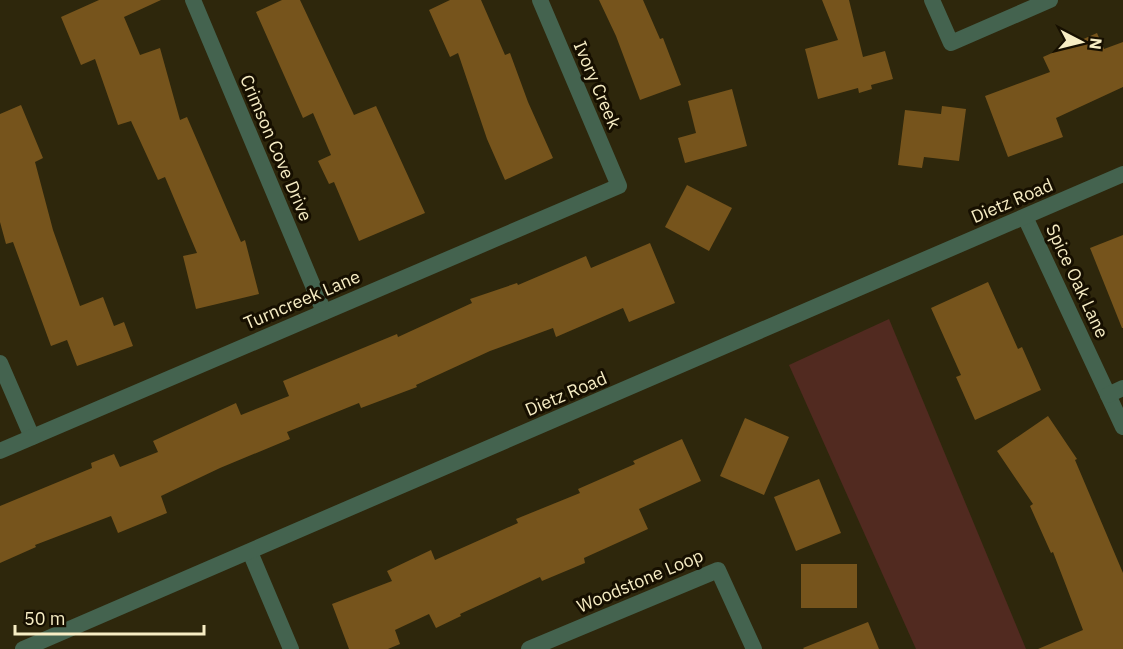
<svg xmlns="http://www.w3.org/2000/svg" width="1123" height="649" font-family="'IBM Plex Sans',sans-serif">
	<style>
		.green { fill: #512a20 }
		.building { fill: #76541c }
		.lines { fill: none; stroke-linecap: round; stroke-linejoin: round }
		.minor { stroke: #44634f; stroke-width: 16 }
		.tertiary { stroke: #44634f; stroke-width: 16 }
		.labels { text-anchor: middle; stroke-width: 6; stroke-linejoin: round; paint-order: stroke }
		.street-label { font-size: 18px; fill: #f7edc4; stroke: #160f00 }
	</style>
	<rect width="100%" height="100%" fill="#2e270c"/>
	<!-- green -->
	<path class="green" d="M 889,319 L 1026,649 L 916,649 L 789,365 Z"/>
	<!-- building -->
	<g class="building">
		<path d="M 99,0 L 161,0 L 124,17 L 140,55 L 160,48 L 180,120 L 187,117 L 241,242 L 245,240 L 259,294 L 196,309 L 183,256 L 197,253 L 165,177 L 158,180 L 131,121 L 118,125 L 95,59 L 81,65 L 61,17 Z"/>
		<path d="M 282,0 L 300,0 L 354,115 L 376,106 L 425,213 L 359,241 L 334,182 L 329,184 L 318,161 L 331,155 L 313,113 L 303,118 L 256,12 Z"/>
		<path d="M 450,0 L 481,0 L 505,55 L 510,53 L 528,102 L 553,158 L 505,180 L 487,139 L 458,53 L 450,57 L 429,10 Z"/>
		<path d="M 599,0 L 643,0 L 660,39 L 663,38 L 681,85 L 640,100 L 616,36 Z"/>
		<path d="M 822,0 L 849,0 L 863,57 L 885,51 L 893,79 L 871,85 L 872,89 L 859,93 L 858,88 L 818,99 L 805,49 L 838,40 Z"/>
		<path d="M 1097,33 L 1104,49 L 1123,42 L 1123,87 L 1056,118 L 1063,137 L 1008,157 L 985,96 L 1050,72 L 1043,57 Z"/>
		<path d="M 732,89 L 747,146 L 685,163 L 678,138 L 696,133 L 688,101 Z"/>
		<path d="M 21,105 L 43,158 L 35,162 L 53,230 L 80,306 L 103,297 L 114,326 L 124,322 L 133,346 L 77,366 L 67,340 L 51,346 L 13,242 L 6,244 L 0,222 L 0,114 Z"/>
		<path d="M 942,106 L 966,109 L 959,161 L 924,157 L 922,168 L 898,165 L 905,110 L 941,114 Z"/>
		<path d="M 687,185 L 732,208 L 709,251 L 665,227 Z"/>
		<path d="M 1123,235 L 1123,328 L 1122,328 L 1090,248 Z"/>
		<path d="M 650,243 L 675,303 L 629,322 L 623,308 L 556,337 L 553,328 L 490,351 L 416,385 L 417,387 L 361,408 L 359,403 L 287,432 L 290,439 L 220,468 L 161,496 L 167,513 L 118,533 L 111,516 L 35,545 L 36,547 L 0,563 L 0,506 L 92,468 L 91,463 L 114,454 L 120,467 L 158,452 L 153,441 L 236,403 L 241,415 L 289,396 L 283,381 L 397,334 L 398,337 L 472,303 L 470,299 L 517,283 L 518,285 L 586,256 L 591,268 Z"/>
		<path d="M 988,282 L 1018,349 L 1022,347 L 1041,390 L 975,420 L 956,377 L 961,375 L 931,308 Z"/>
		<path d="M 1048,416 L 1077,459 L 1075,460 L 1123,573 L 1123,649 L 1038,649 L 1083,630 L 1053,552 L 1051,553 L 1030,506 L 1033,504 L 997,451 Z"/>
		<path d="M 745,418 L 789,437 L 764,495 L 720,476 Z"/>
		<path d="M 682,439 L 701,481 L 639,509 L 648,529 L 584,558 L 585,563 L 542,581 L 540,577 L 460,614 L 461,616 L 436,628 L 429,614 L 395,630 L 400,644 L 388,649 L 349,649 L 332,604 L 392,581 L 387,571 L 431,550 L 435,560 L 518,523 L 516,519 L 580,493 L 578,489 L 635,464 L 633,461 Z"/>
		<path d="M 819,479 L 841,533 L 796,551 L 774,497 Z"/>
		<rect x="801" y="564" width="56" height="44"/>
		<path d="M 868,622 L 879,649 L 804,649 L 803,648 Z"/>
	</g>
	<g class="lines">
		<!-- minor -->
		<g class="minor">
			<path d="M 193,0 L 324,312"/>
			<path d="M 932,0 L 951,43 L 1050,0"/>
			<path d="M 1025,217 L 1123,427"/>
			<path d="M 0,363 L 32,437"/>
			<path d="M 1108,395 L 1123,388"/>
			<path d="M 0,451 L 619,186 L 540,0"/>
			<path d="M 250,552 L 291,649"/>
			<path d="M 529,649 L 718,570 L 754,649"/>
		</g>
		<!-- tertiary -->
		<path class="tertiary" d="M 23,649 L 1123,174"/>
	</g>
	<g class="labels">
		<!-- street labels -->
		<g class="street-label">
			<text transform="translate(597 85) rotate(67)" y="6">Ivory Creek</text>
			<text transform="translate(276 148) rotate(67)" y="6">Crimson Cove Drive</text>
			<text transform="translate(1012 201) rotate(-23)" y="6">Dietz Road</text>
			<text transform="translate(1077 281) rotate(65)" y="6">Spice Oak Lane</text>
			<text transform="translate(302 300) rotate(-23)" y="6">Turncreek Lane</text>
			<text transform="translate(566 394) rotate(-23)" y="6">Dietz Road</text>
			<text transform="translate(640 581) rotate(-23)" y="6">Woodstone Loop</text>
		</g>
	</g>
	<!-- north arrow -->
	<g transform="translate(1081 42) rotate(97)" stroke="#160f00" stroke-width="4.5" paint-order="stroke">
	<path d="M0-4.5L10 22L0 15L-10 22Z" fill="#f7edc4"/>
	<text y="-9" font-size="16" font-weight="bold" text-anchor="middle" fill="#f7edc4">N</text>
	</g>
	<!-- scale -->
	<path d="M15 625v9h189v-9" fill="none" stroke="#f7edc4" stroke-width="3"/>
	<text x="24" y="625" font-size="18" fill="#f7edc4" stroke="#160f00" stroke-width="4.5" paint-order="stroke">50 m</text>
</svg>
